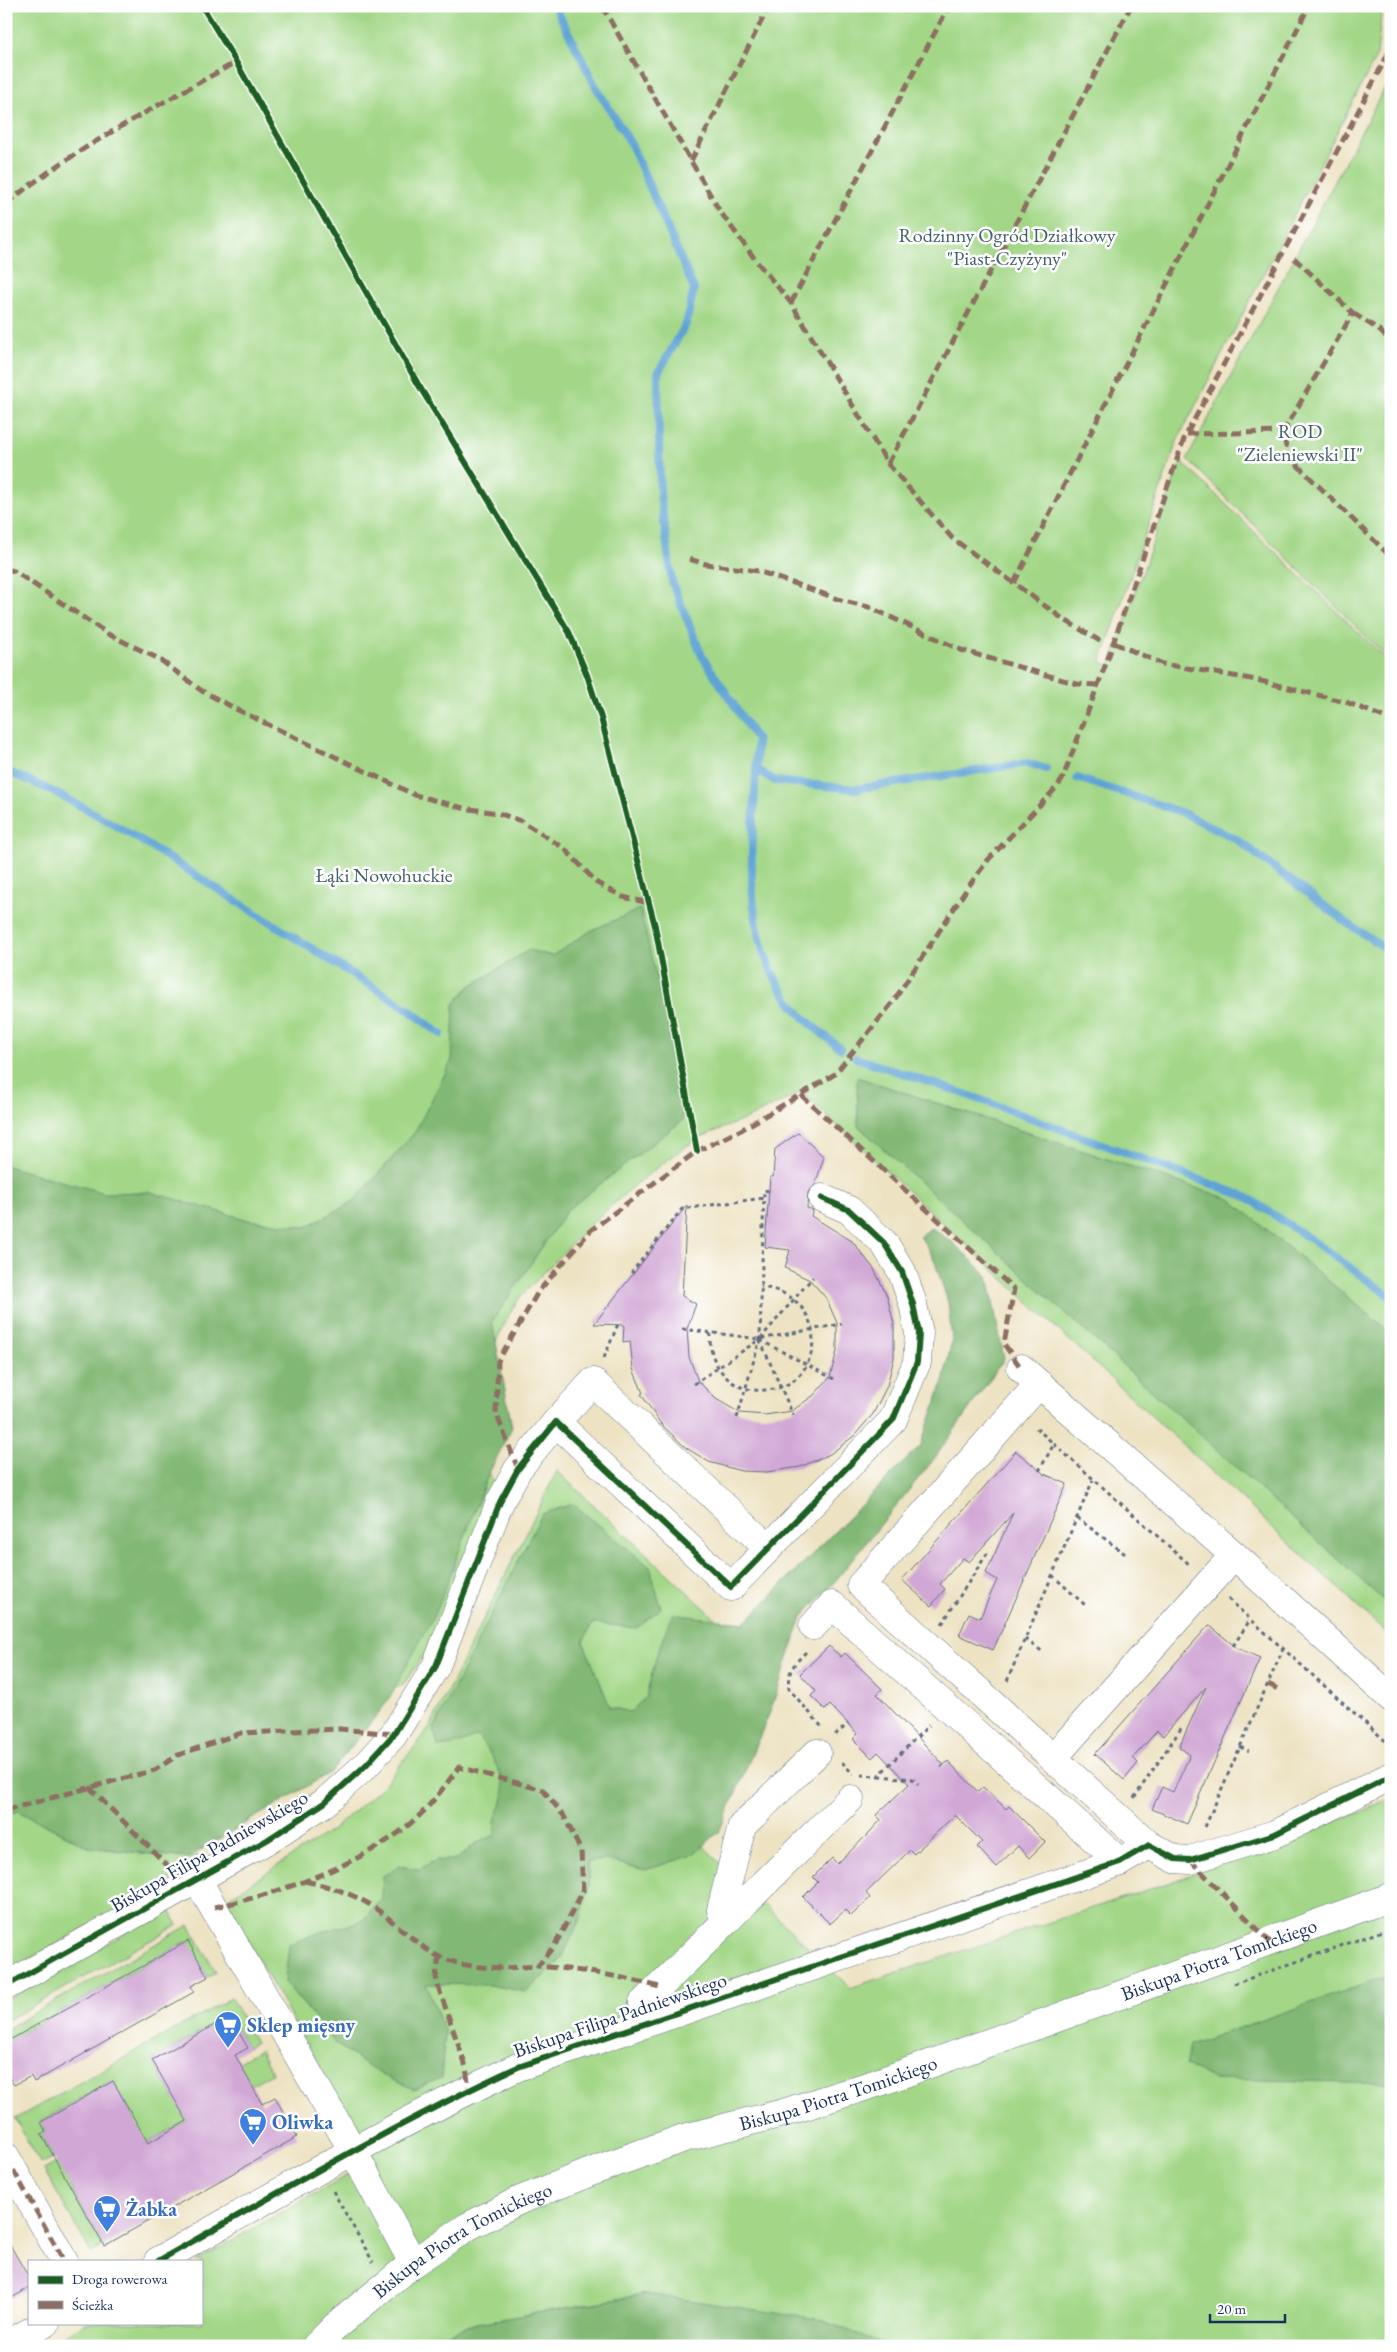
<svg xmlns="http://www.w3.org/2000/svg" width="1397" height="2352" font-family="'EB Garamond',serif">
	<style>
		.green { fill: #a3d787; stroke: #5f8372 }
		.forest { fill: #82b874; stroke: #4e7469 }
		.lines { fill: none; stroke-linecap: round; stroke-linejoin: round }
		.stream { stroke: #5fa3d4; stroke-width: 8 }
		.building { fill: #d1a8d5 }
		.minor-casing { stroke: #646e81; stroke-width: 29 }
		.path { stroke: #646e81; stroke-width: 3; stroke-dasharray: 4 4; stroke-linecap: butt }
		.minor { stroke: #fff; stroke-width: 28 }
		.quiet { stroke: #8d6e63; stroke-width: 5; stroke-dasharray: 10 5; stroke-linecap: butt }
		.cycleway-casing { stroke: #fff; stroke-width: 9 }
		.cycleway { stroke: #1b5e20; stroke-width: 6 }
		.labels { text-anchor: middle; stroke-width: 5; stroke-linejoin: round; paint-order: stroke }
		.park-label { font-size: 20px; fill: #44616a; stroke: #fff }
		.street-label { font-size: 20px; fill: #1b2f5e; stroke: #fff }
		.shop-label { font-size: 20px; font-weight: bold; fill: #366cbe; stroke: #fff; text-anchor: start }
	</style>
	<rect width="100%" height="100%" fill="#fff"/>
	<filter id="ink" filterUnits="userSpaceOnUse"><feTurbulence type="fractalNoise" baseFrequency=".02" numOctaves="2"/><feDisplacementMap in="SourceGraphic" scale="10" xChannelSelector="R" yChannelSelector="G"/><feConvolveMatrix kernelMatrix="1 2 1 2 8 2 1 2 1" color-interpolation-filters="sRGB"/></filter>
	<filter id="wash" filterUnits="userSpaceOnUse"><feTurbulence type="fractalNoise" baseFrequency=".0096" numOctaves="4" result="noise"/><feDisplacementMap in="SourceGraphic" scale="20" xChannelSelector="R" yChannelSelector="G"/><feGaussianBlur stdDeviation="1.12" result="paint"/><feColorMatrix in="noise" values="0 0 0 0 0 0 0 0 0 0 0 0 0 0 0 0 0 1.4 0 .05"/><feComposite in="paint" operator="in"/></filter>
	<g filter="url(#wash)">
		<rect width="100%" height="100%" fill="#ede2c2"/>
		<!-- green -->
		<g class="green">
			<path d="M 6,6 L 1382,6 L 1377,55 L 1177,441 L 1101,662 L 1110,666 L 1181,461 L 1391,664 L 1391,1637 L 801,1092 L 751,1117 L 701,1137 L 685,1147 L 637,1183 L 590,1225 L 520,1297 L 508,1316 L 489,1357 L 477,1430 L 495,1491 L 435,1640 L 404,1683 L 336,1726 L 6,1795 Z"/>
			<path d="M 1391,76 L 1391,661 L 1187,459 Z"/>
			<path d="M 557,1471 L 779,1677 L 702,1845 L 850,1988 L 1168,1883 L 1362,1812 L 1391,1797 L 1391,2346 L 888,2346 L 647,2294 L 473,2324 L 419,2346 L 46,2346 L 86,2323 L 201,2323 L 201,2261 L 196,2261 L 372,2161 L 225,1900 L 335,1828 L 383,1786 L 429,1729 Z"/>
			<path d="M 18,1811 L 89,1847 L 187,1858 L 207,1854 L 204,1862 L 6,1972 L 6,1814 Z"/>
			<path d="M 169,1909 L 178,1925 L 6,2021 L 6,2000 Z"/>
			<path d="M 189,1925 L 216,1972 L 208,1977 L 187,1941 L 6,2042 L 6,2029 Z"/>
			<path d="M 231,1998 L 256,2043 L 248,2048 L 235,2026 L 230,2029 L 224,2019 L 152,2060 L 174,2098 L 260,2050 L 272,2073 L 70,2186 L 104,2246 L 91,2253 L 44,2170 L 92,2142 L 135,2120 L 113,2081 L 41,2121 L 46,2132 L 41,2135 L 54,2157 L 41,2164 L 15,2119 Z"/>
		</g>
		<!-- forest -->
		<g class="forest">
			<path d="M 640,909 L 675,1056 L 683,1120 L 567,1210 L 492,1322 L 512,1427 L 487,1477 L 438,1608 L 387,1702 L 331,1772 L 187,1858 L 89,1847 L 18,1811 L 6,1814 L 6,1166 L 105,1193 L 150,1192 L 249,1220 L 306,1227 L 354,1201 L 415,1132 L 452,1060 L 454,1004 L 469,987 L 529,950 L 552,956 L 592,930 Z"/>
			<path d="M 857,1077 L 1230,1199 L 1391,1333 L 1391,1607 L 858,1126 Z"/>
			<path d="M 931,1228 L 951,1241 L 988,1276 L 1004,1359 L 934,1459 L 836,1580 L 802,1617 L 770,1712 L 719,1832 L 691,1856 L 645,1870 L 607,1860 L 587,1862 L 589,1887 L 581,1917 L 561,1960 L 526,1992 L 489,1985 L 426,1984 L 445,2033 L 441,2078 L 414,2089 L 382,2075 L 337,2045 L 285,1982 L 289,1944 L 321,1932 L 361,1922 L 382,1898 L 383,1876 L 399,1866 L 419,1869 L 436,1860 L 456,1860 L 475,1844 L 495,1835 C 493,1813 500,1815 503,1797 C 507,1777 489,1752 478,1736 L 455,1745 L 438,1747 L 434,1728 L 542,1514 L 573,1504 L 650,1567 L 661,1608 L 637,1628 L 593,1623 L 583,1641 L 610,1707 L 630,1712 L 646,1697 L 657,1654 L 672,1614 L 744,1623 L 921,1445 L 944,1379 L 952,1339 L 948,1302 L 934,1259 L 920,1236 Z"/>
			<path d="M 1391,1975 L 1391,2083 L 1215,2079 L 1185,2066 L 1190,2045 Z"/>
			<path d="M 647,2294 L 818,2319 L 892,2346 L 419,2346 L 473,2324 Z"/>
		</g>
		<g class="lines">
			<!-- stream -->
			<g class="stream">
				<path d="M 555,6 L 596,87 L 631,144 L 694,289 L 686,324 L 658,373 L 660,494 L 672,582 L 702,656 L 757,740 L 756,769 L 775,781 L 855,789 L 1028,763 L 1046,769"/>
				<path d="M 756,769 C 753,847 739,932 788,999 C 802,1019 823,1034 841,1049"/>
				<path d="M 6,771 C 79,800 146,843 211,885 C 276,926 341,967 406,1008 L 441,1034"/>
				<path d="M 1077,778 L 1181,812 L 1236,839 L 1347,923 L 1391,952"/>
				<path d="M 856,1058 L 965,1094 L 1247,1197 L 1319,1245 L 1391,1297"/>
			</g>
		</g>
		<g id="blocks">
			<!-- building -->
			<g class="building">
				<path d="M 798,1133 L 824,1157 L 815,1185 L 808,1192 L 807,1208 L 813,1210 L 811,1216 L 852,1241 L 874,1269 L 887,1296 L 894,1324 L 894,1358 L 887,1386 L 873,1414 L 854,1436 L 830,1454 L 800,1467 L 767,1472 L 741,1471 L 709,1462 L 685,1447 L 661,1424 L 641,1394 L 643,1393 L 633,1369 L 630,1341 L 623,1342 L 624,1325 L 594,1324 L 687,1205 L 682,1296 L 696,1304 L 687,1329 L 689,1357 L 698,1381 L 716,1399 L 740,1413 L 765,1415 L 792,1411 L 814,1395 L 830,1377 L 837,1351 L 837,1323 L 826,1298 L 810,1280 L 785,1268 L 790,1250 L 765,1247 L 770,1177 L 773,1177 L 775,1149 Z"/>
				<path d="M 1016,1451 L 1044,1474 L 1067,1484 L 993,1650 L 959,1635 L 969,1613 L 980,1618 L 997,1580 L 986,1573 L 1013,1513 L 969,1562 L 963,1558 L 940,1584 L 945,1589 L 931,1606 L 902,1580 Z"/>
				<path d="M 1209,1625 L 1237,1648 L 1260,1658 L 1187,1824 L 1152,1809 L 1162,1787 L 1173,1792 L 1190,1755 L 1179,1747 L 1206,1687 L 1163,1736 L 1157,1731 L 1133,1758 L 1138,1763 L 1124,1780 L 1095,1754 Z"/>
				<path d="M 829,1646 L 841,1657 L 845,1653 L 882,1689 L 877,1694 L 943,1764 L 941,1768 L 948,1761 L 978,1792 L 983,1787 L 1006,1809 L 1009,1806 L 1045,1842 L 1029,1858 L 1018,1846 L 996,1867 L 977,1847 L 982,1842 L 955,1815 L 914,1854 L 910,1850 L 866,1893 L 870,1898 L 851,1916 L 845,1910 L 830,1924 L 803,1897 L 818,1882 L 813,1877 L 832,1858 L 837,1864 L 868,1834 L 881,1820 L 876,1815 L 909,1784 L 878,1752 L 872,1758 L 853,1739 L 858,1734 L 830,1705 L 825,1710 L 811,1696 L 816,1691 L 800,1674 Z"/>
				<path d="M 188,1941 L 208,1977 L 191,1986 L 194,1992 L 34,2082 L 31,2076 L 14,2085 L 6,2072 L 6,2042 Z"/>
				<path d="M 225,2019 L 230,2029 L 235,2026 L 248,2048 L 235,2055 L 262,2104 L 275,2097 L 297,2137 L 104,2246 L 41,2134 L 46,2132 L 41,2122 L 113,2081 L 148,2143 L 187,2121 L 152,2060 Z"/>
				<path d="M 6,2238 L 29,2278 L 29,2288 L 6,2301 Z"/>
			</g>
		</g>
	</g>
	<g filter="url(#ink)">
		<use href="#blocks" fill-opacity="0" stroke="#646e81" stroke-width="1"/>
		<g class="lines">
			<defs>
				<g id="minor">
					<path d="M 1021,1368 L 1234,1555 L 1391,1698"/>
					<path d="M 1039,1384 L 861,1585 L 1149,1845"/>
					<path d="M 556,1422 L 593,1382 L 768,1548"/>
					<path d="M 813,1626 L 832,1605 L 1120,1862"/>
					<path d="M 1053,1758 L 1234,1555"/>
					<path d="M 197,1879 L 353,2151 L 413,2263"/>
					<path d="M 729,1918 L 721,1910 L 742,1826 L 817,1753"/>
					<path d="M 6,1986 L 267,1840 L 324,1803 L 366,1765 L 394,1734 L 436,1666 L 500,1502 L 518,1469 L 556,1422 L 731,1587 L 893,1420 L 917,1362 L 919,1333 L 913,1304 L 902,1272 L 884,1243 L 849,1210 L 822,1198"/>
					<path d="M 650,2021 L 643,2003 L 850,1799"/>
					<path d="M 6,2157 L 64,2261"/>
					<path d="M 158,2261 C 277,2194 394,2124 518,2067 L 1120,1862 L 1149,1845 L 1175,1859 L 1190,1860 L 1275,1834 L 1391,1776"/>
					<path d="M 6,2345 L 46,2323"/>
					<path id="s1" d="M 316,2346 L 337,2325 L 413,2263 L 467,2227 L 518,2201 L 601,2168 L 684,2138 L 783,2113 L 880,2082 L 1391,1897"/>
				</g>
			</defs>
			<!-- minor casing -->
			<use href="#minor" class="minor-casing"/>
			<!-- path -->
			<g class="path">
				<path d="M 634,1273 L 632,1272 L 682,1209 L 764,1198"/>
				<path d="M 682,1329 L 760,1339 L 842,1324"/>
				<path d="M 710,1333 C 709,1353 716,1370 732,1382 C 742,1389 753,1391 765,1390 C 825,1388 834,1296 761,1287"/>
				<path d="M 760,1340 L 834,1379"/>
				<path d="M 760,1340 L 793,1415"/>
				<path d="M 604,1358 L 618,1324"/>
				<path d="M 694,1384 L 760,1339 L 813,1277"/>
				<path d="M 737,1418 L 760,1339 L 764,1190 L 769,1191"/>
				<path d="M 1036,1428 L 1190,1565"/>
				<path d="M 1039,1471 L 1054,1444"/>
				<path d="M 1077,1518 L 1128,1556"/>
				<path d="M 1052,1575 L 1085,1605"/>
				<path d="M 1228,1599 L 1391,1746"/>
				<path d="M 942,1624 L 988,1552"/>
				<path d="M 1025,1639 L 1043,1652"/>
				<path d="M 1233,1646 L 1250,1620"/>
				<path d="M 806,1652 C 795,1663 786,1672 789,1689 L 822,1727"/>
				<path d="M 1007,1681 L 1093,1480"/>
				<path d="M 835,1735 L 848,1724"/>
				<path d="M 1240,1747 L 1249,1751"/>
				<path d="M 842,1762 L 853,1774"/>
				<path d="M 861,1775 L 878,1776 L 929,1725"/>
				<path d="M 879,1776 L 913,1779 L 918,1784"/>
				<path d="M 1134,1798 L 1182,1727"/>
				<path d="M 1205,1827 L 1283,1649"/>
				<path d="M 1234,1984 L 1391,1928"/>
				<path d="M 333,2191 L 373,2262"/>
			</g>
			<!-- minor -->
			<use href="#minor" class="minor"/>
			<!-- quiet -->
			<g class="quiet">
				<path d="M 602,6 L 719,210 L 757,262 L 791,303 L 888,464 L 952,538 L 1063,619 L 1100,641"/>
				<path d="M 691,161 L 769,6"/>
				<path d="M 6,204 C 76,147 158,106 236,62"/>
				<path d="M 1294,258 L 1353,313 L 1283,432 L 1288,456 L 1391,557"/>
				<path d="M 791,303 L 949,6"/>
				<path d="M 1353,313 L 1379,330 L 1391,342"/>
				<path d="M 1187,434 L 1283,432"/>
				<path d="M 888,464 L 1131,6"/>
				<path d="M 689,559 L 706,564 L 758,571 L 844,601 L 869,607 L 961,650 L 1077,684 L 1098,685"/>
				<path d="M 6,569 L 14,571 L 108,634 L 159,659 L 202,691 L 240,711 L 415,795 L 463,808 L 498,813 L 521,821 L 564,848 L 597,883 L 623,897 L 649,903"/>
				<path d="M 1014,583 L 1309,6"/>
				<path d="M 1114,643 L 1163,664 L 1257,680 L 1346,702 L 1391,720"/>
				<path d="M 801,1095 L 1014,1289 L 1004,1344 L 1021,1368"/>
				<path d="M 518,1469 L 496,1413 L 498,1361 L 538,1292 L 591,1230 L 697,1151 L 741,1130 L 835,1074 L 893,1002 L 968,887 L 988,860 L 1055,789 L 1062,780 L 1107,661 L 1184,439 L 1353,121 L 1387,56 L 1391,44"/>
				<path d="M 1268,1684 L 1278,1689"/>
				<path d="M 89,1787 L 187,1885"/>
				<path d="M 6,1810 L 155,1770 L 178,1755 L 241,1733 L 340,1729 L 394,1734"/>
				<path d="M 1190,1860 L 1270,1942"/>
				<path d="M 305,1881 C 327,1886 349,1892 369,1904 C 393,1919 415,1945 440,1957 C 472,1971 505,1968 538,1966"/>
				<path d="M 214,1907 C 281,1894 374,1861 423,1812 C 436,1798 448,1782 459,1767 L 543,1790 L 564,1816 L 581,1851 L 583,1891 L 556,1943 L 538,1966 C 580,1970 618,1975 659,1987"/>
				<path d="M 439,1956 L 436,1977 L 439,1989 L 466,2067 L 469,2090"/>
				<path d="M 6,2157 L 64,2261"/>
			</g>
			<defs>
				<g id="cycleway">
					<path d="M 202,6 L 236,62 L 418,384 L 569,632 L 587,675 L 601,718 L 655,926 L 697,1151"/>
					<path d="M 6,1986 L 267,1840 L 324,1803 L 366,1765 L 394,1734 L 436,1666 L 500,1502 L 518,1469 L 556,1422 L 731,1587 L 893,1420 L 917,1362 L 919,1333 L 913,1304 L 902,1272 L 884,1243 L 849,1210 L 822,1198"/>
					<path d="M 158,2261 C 277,2194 394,2124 518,2067 L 1120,1862 L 1149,1845 L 1175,1859 L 1190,1860 L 1275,1834 L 1391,1776"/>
				</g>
			</defs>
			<!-- cycleway casing -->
			<use href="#cycleway" class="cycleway-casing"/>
			<!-- cycleway -->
			<use href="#cycleway" class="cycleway"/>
		</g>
	</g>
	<!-- icons -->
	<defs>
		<symbol id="supermarket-pin" viewBox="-11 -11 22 30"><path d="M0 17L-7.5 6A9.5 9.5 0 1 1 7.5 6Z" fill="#3f7fe0" stroke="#fff"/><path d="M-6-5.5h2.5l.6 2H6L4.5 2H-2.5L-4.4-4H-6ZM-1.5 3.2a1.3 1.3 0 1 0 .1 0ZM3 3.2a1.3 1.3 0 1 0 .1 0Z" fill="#fff"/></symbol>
	</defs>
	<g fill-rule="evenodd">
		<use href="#supermarket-pin" x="212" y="2009" width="32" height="43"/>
		<use href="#supermarket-pin" x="237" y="2106" width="32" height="43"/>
		<use href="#supermarket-pin" x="91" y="2193" width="32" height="43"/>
	</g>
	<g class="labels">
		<!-- park labels -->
		<g class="park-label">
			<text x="1007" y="242">Rodzinny Ogród Działkowy<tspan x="1007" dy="23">"Piast-Czyżyny"</tspan></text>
			<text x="1300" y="438">ROD<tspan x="1300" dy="23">"Zieleniewski II"</tspan></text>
			<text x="384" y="882">Łąki Nowohuckie</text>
		</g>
		<!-- street labels -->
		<g class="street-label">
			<text transform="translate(209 1851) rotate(-30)" y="7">Biskupa Filipa Padniewskiego</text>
			<text dy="7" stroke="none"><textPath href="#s1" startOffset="992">Biskupa Piotra Tomickiego</textPath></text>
			<text transform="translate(620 2015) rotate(-19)" y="7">Biskupa Filipa Padniewskiego</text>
			<text dy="7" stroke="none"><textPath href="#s1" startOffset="588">Biskupa Piotra Tomickiego</textPath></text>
			<text dy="7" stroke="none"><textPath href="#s1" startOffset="182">Biskupa Piotra Tomickiego</textPath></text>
		</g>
		<!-- shop labels -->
		<g class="shop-label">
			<text x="247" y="2032">Sklep mięsny</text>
			<text x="272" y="2129">Oliwka</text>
			<text x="126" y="2216">Żabka</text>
		</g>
	</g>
	<!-- margin -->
	<rect width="1397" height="2352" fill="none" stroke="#fff" stroke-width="25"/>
	<!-- legend -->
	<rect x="28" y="2260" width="175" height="65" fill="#ffffff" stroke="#a4acbf"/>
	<rect x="38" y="2276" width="25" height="8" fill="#1b5e20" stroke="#a4acbf"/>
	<text x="72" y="2284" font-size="15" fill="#1b2f5e">Droga rowerowa</text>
	<rect x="38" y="2301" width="25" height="8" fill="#8d6e63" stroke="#a4acbf"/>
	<text x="72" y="2310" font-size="15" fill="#1b2f5e">Ścieżka</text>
	<!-- scale -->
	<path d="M1210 2314v8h75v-8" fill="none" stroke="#1b2f5e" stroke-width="2.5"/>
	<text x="1217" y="2314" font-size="15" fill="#1b2f5e" stroke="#ffffff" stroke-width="4" paint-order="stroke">20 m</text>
</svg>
